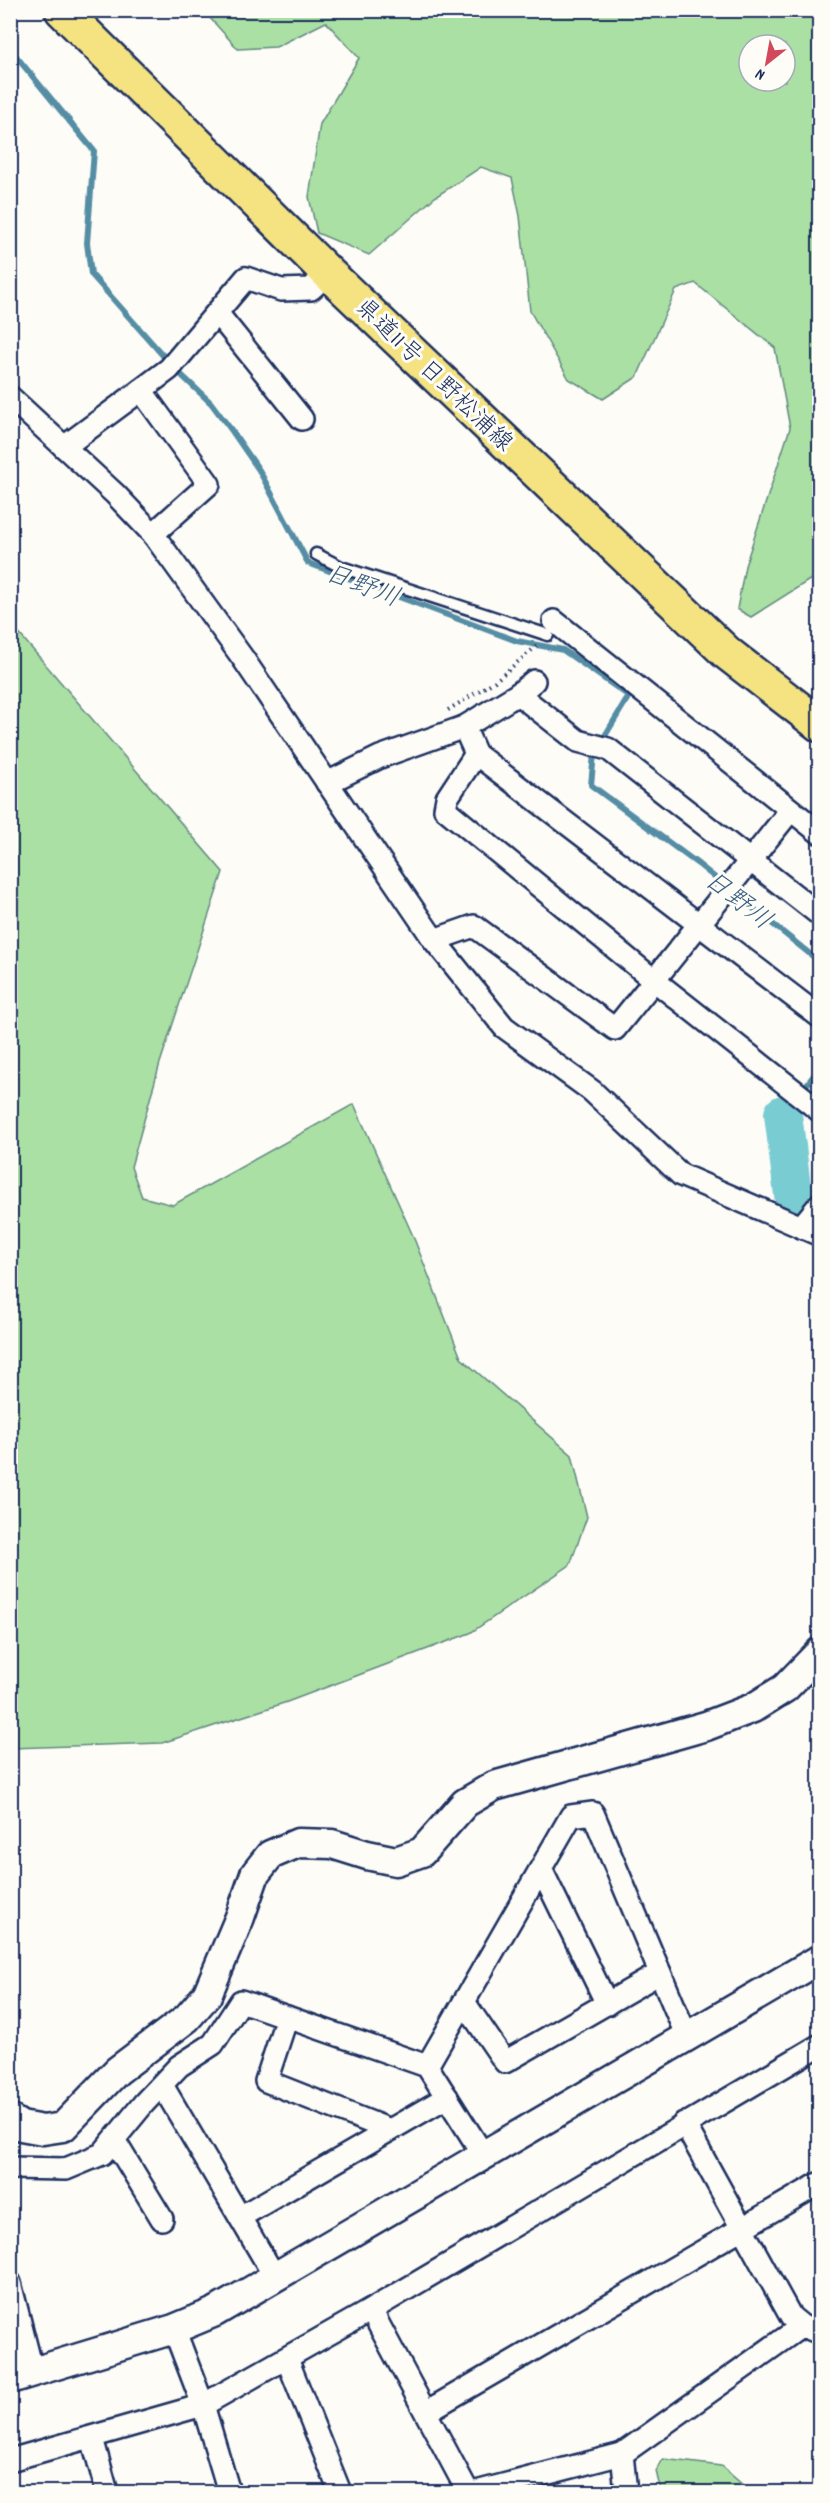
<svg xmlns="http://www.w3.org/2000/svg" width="830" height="2503" font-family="Dekko,'Klee One',sans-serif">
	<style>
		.green { fill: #aae0a3; stroke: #628880; stroke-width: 1.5; fill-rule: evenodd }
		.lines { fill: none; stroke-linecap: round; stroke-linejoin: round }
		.stream { stroke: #548da4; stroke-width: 6 }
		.river { stroke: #7accd3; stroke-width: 38 }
		.lane-casing { stroke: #1b2f5e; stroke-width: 15 }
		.street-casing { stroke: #1b2f5e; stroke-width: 26 }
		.secondary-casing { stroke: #1b2f5e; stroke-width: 33 }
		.primary-casing { stroke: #1b2f5e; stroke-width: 38 }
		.path { stroke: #1b2f5e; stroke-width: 4; stroke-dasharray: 1.5 4.5; stroke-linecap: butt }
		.lane { stroke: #fdfcf7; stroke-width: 10 }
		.street { stroke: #fdfcf7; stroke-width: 21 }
		.secondary { stroke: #fdfcf7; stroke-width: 28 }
		.primary { stroke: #f5e382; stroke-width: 33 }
		.labels { text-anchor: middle; stroke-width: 6; stroke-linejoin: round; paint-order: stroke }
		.street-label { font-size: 24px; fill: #1b2f5e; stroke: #fdfcf7 }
		.water-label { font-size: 26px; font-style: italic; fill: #385e81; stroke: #fdfcf7 }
	</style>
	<rect width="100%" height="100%" fill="#fdfcf7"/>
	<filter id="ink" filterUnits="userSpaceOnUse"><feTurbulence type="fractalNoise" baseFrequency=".0167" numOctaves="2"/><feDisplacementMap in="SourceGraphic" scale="12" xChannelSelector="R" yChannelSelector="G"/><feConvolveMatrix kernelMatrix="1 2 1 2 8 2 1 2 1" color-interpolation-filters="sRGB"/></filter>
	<g filter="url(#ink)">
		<!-- green -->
		<g class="green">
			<path d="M 209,11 L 819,11 L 819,574 L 751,617 L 737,609 L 745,566 L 790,428 L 775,348 L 695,283 L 676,290 L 637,377 L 603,399 L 569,379 L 530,311 L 520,216 L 512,178 L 481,167 L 435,197 L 369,255 L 317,233 L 309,197 L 320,124 L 359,58 L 326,22 L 276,47 L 238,49 L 209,17 ZM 749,45 L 785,45 L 785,81 L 749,81 Z"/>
			<path d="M 10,623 L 223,872 L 160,1063 L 131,1167 L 142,1197 L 173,1205 L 354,1104 L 413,1236 L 461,1358 L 572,1455 L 587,1517 L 570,1565 L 470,1633 L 287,1702 L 162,1743 L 11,1748 Z"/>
			<path d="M 663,2459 L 721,2466 L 751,2492 L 661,2492 L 656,2471 Z"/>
		</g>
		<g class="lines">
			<!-- stream -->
			<g class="stream">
				<path d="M 10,49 L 94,151 L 87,243 L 91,274 L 174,368 L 211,403 L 232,431 L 259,470 L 308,563 L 517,641 L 563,650 L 629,696 L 594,754 L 591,785 L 698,864 L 820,962"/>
				<path d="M 783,1114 L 820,1068"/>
			</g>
			<!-- river -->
			<path class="river" d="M 783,1114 L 793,1195 L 820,1208"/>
			<defs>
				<path id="lane" d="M 316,554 L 341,567 L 548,635"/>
				<g id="street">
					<path d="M 217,313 L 302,419"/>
					<path d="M 10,397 L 115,494 L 153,534 L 242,657 L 434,940 L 504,1027 L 592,1091 L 681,1175 L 820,1235"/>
					<path d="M 64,447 L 141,390"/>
					<path d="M 153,534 L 209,484 L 141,390 L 169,369 L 246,278 L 281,290 L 311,289 L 328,273"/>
					<path d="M 554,621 L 820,833"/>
					<path d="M 518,694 L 578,741 L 608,749 L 820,915"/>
					<path d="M 464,727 L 476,754 L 820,1017"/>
					<path d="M 476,754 L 447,798 L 445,809 L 655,981 L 820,1111"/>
					<path d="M 327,783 L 380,757 L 464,727 L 518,694 L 534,681"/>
					<path d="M 434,940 L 474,926 L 615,1029 L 790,811"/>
					<path d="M 801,1227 L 820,1204"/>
					<path d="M 541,1869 L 607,2004"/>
					<path d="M 464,2002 L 505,2062 L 660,1973"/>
					<path d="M 287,2017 L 266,2081 L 390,2130"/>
					<path d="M 427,2066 L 571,1816 L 593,1813 L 687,2037"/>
					<path d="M 162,2085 L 275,2277"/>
					<path d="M 684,2123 L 791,2317 L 802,2326 L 820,2333"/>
					<path d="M 114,2140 L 162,2219"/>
					<path d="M 10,2168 L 66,2169 L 102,2154 L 144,2103 L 179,2066 L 213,2044 L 241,2001 L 427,2066 L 484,2156"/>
					<path d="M 240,2217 L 447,2097"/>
					<path d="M 10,2283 L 33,2373"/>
					<path d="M 371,2310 L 468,2492"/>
					<path d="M 174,2329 L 203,2405 L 229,2492"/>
					<path d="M 287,2359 L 340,2492"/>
					<path d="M 426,2412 L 820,2183"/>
					<path d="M 92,2438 L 107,2492"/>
					<path d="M 622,2454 L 626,2492"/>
					<path d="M 10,2460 L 203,2405 L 371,2310 L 820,2045"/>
					<path d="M 476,2492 L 622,2454 L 802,2326"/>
				</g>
				<g id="secondary">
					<path d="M 10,2119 L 21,2126 L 43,2130 L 63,2127 L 117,2071 L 187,2018 L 207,1995 L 240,1917 L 255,1874 L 270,1855 L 298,1843 L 332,1844 L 367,1855 L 396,1861 L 422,1852 L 465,1803 L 494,1786 L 706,1726 L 753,1708 L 785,1688 L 820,1652"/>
					<path d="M 10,2379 L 174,2329 L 215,2312 L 820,1959"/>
				</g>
				<path id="primary" d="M 62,10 L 328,273 L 727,653 L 820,725"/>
			</defs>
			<!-- lane casing -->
			<use href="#lane" class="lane-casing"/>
			<!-- street casing -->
			<use href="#street" class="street-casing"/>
			<!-- secondary casing -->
			<use href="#secondary" class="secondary-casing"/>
			<!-- primary casing -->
			<use href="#primary" class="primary-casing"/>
			<!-- path -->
			<path class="path" d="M 448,710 L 495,681 L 537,646"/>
			<!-- lane -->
			<use href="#lane" class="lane"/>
			<!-- street -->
			<use href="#street" class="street"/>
			<!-- secondary -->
			<use href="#secondary" class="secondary"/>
			<!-- primary -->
			<use href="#primary" class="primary"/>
		</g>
	</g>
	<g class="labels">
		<!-- street labels -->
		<g class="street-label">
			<text transform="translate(435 374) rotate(44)" y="8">県道11号 日野松浦線</text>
		</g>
		<!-- water labels -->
		<g class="water-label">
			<text transform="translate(363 584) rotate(21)" y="9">日野川</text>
			<text transform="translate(739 899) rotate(38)" y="9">日野川</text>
		</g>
	</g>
	<!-- margin -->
	<rect width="830" height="2503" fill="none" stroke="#fdfcf7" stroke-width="36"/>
	<rect x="18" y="18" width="794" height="2467" fill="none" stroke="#1b2f5e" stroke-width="2" filter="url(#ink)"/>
	<!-- north arrow -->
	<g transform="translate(767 63) rotate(211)"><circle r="28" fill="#fdfcf7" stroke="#a3aaba" stroke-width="1.5"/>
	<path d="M0-4.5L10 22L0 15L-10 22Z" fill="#d1495b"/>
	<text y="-9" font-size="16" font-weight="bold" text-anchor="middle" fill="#1b2f5e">N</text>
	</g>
</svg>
